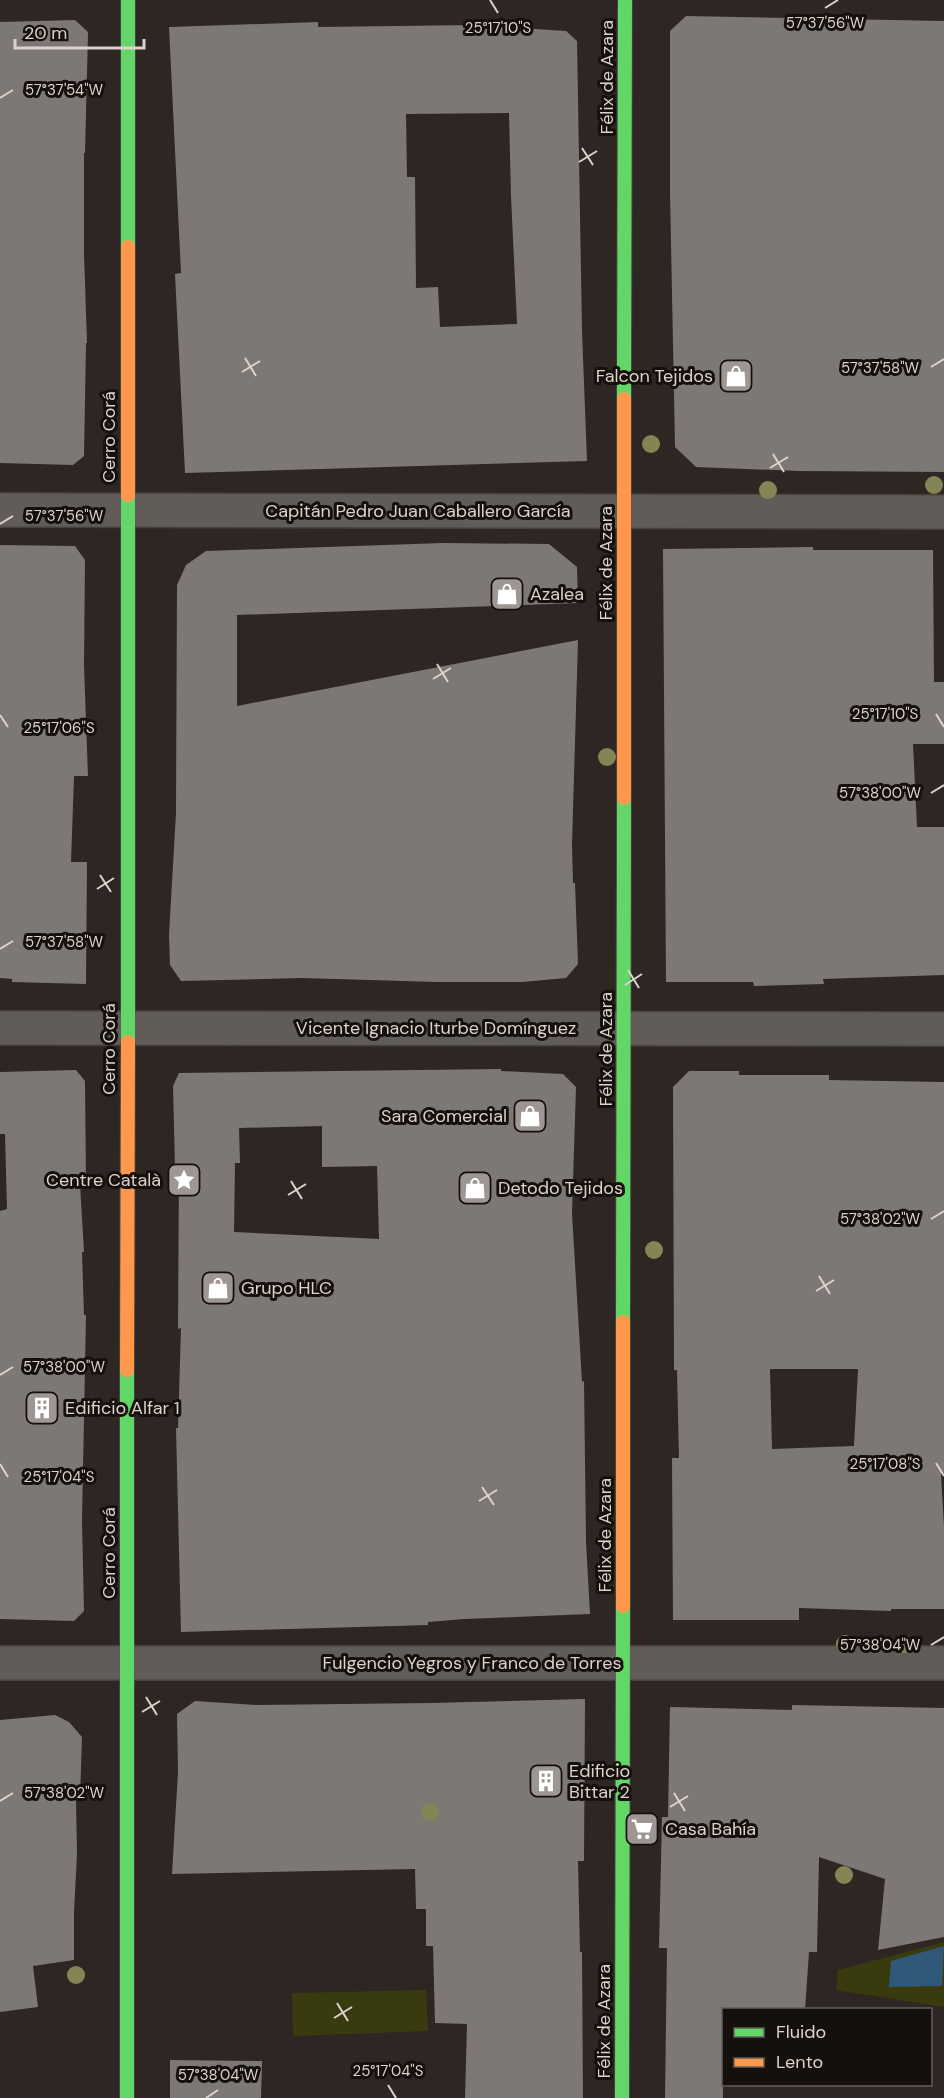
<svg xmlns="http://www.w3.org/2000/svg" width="944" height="2098" font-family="'DM Sans',sans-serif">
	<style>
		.green { fill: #393b0f }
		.water { fill: #305979 }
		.building { fill: #7e7874; fill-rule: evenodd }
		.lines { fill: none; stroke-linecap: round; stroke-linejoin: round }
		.street-casing { stroke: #48423f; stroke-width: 36 }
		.fast-casing { stroke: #48423f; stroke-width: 16 }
		.slow-casing { stroke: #48423f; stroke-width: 16 }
		.street { stroke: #615c58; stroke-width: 33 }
		.fast { stroke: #63d668; stroke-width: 14 }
		.slow { stroke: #ff974d; stroke-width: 14 }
		.tree { fill: #848555 }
		.ticks { fill: none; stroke: #dbd2ce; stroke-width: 2 }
		.labels { text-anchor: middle; stroke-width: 6; stroke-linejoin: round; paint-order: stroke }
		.street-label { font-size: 18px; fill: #dbd2ce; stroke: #15100c }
		.poi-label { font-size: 18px; fill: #dbd2ce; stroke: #15100c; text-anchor: start }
		.ticks-label { font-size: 15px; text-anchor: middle; fill: #dbd2ce; stroke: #15100c; stroke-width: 6; stroke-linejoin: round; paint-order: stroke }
	</style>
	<rect width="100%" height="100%" fill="#2d2622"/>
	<!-- green -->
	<g class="green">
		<path d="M 944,1942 L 944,2007 L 836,1990 L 838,1970 Z"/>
		<path d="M 426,1990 L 428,2031 L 293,2036 L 292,1993 Z"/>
	</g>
	<!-- water -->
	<path class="water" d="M 944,1946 L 942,1986 L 889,1987 L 891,1961 Z"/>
	<!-- building -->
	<g class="building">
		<path d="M 686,16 L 944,21 L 944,472 L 799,471 L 696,467 L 675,447 L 670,191 L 670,31 Z"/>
		<path d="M 75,20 L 88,32 L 85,153 L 84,153 L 84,253 L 87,343 L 86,343 L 84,456 L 73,465 L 0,463 L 0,22 Z"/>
		<path d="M 318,22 L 318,27 L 474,25 L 566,31 L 577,41 L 582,331 L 587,461 L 185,473 L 175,274 L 181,273 L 169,27 ZM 509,113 L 511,196 L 517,324 L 440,327 L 438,287 L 416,288 L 415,177 L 407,177 L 406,114 Z"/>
		<path d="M 443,543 L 549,544 L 577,567 L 578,603 L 237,615 L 237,706 L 578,640 L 572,845 L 573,883 L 575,883 L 578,964 L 566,978 L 522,982 L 437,982 L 301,978 L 181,981 L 170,965 L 169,935 L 176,813 L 177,585 L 186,565 L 206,551 Z"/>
		<path d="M 0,545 L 75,546 L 85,560 L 84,665 L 88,776 L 74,776 L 71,862 L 87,862 L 86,984 L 12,982 L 12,979 L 0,978 Z"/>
		<path d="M 813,547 L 813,550 L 933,550 L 934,682 L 944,682 L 944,744 L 913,744 L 917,827 L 944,827 L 944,975 L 823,979 L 824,984 L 754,986 L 753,982 L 666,982 L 663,549 Z"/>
		<path d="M 501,1069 L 501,1071 L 563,1074 L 576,1087 L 572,1213 L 582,1382 L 584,1381 L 586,1542 L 590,1614 L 464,1619 L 428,1622 L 428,1625 L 181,1632 L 176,1428 L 178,1428 L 181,1328 L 178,1329 L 179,1167 L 175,1167 L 173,1086 L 179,1073 ZM 322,1126 L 322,1167 L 377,1166 L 379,1239 L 234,1232 L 235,1163 L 240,1163 L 239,1128 Z"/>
		<path d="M 76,1070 L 85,1081 L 86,1182 L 80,1184 L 84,1252 L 82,1252 L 84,1315 L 86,1315 L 82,1521 L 84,1611 L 74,1621 L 0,1619 L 0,1211 L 7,1209 L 5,1134 L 0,1134 L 0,1072 Z"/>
		<path d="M 689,1071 L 739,1071 L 739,1075 L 829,1075 L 829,1080 L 944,1082 L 944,1473 L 941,1474 L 944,1527 L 944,1609 L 891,1609 L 891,1611 L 799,1608 L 799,1620 L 673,1620 L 672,1458 L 679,1458 L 677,1370 L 674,1370 L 673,1087 ZM 770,1369 L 858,1369 L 854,1446 L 772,1449 Z"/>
		<path d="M 585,1699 L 584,1861 L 578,1861 L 580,1952 L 582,1952 L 583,2098 L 465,2098 L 467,2024 L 435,2023 L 433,1946 L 426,1946 L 426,1909 L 416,1909 L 415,1869 L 172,1874 L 178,1772 L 177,1714 L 195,1701 L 256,1705 L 433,1703 Z"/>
		<path d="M 792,1705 L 944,1708 L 944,1937 L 878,1950 L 885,1879 L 819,1857 L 817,1952 L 809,1952 L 805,2010 L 723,2010 L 723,2098 L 665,2098 L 667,1948 L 659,1948 L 662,1817 L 668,1817 L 670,1707 L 792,1710 Z"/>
		<path d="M 55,1715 L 69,1722 L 82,1737 L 80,1799 L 76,1799 L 77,1854 L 74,1912 L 74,1960 L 33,1966 L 38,2007 L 0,2012 L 0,1720 Z"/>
		<path d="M 170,2060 L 262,2061 L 261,2098 L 170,2098 Z"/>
	</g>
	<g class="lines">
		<defs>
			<g id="street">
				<path d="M 0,510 L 944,512"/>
				<path d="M 0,1028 L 944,1029"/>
				<path d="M 0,1663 L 944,1663"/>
			</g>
			<g id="fast">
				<path d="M 128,247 L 128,0"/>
				<path d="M 624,399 L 625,0"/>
				<path d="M 128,1042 L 128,495"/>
				<path d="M 623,1322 L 624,798"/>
				<path d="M 127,2098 L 127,1370"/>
				<path d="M 622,2098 L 623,1606"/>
			</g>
			<g id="slow">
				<path d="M 128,495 L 128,247"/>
				<path d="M 624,798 L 624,399"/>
				<path d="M 127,1370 L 128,1042"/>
				<path d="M 623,1606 L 623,1322"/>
			</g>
		</defs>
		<!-- street casing -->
		<use href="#street" class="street-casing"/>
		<!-- fast casing -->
		<use href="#fast" class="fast-casing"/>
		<!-- slow casing -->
		<use href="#slow" class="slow-casing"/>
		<!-- street -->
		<use href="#street" class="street"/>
		<!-- fast -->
		<use href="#fast" class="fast"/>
		<!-- slow -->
		<use href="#slow" class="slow"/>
	</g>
	<!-- trees -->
	<g class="tree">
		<circle cx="651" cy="444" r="9"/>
		<circle cx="934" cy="485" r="9"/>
		<circle cx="768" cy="490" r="9"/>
		<circle cx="607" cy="757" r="9"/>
		<circle cx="654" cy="1250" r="9"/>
		<circle cx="845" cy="1644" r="9"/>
		<circle cx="905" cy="1644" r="9"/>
		<circle cx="430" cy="1812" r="9"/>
		<circle cx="844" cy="1875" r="9"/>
		<circle cx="76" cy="1975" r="9"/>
	</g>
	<!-- ticks -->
	<path class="ticks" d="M 490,0 L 498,13M 825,8 L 838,0M 0,98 L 13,90M 582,148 L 593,165M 579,162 L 597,151M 245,358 L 256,376M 931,367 L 944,359M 242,372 L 260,361M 773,454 L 784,472M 770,468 L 788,457M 0,524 L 13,516M 437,664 L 448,682M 433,679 L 451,668M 936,714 L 944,727M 0,715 L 8,727M 931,793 L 944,785M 100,875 L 111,892M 97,889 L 114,878M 0,949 L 13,941M 628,970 L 639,988M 625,985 L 642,974M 291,1181 L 302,1199M 288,1195 L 306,1184M 931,1219 L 944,1211M 819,1276 L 830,1294M 816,1291 L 834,1280M 0,1375 L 13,1367M 936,1463 L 944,1476M 0,1464 L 8,1477M 482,1487 L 494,1505M 479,1501 L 497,1490M 931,1645 L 944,1637M 146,1697 L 157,1715M 142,1712 L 160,1701M 674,1793 L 685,1811M 0,1801 L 13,1793M 670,1807 L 688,1796M 337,2003 L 348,2021M 334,2018 L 352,2007M 388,2085 L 396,2098M 206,2098 L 218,2090"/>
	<!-- icons -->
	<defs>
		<symbol id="shop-square" viewBox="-11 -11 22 22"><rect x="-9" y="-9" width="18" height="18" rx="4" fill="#9e9692" stroke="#15100c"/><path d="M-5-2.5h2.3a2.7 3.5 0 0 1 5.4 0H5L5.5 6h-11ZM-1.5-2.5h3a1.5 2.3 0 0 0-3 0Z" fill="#fff"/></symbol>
		<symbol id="sight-square" viewBox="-11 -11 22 22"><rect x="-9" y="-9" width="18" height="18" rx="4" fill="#9e9692" stroke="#15100c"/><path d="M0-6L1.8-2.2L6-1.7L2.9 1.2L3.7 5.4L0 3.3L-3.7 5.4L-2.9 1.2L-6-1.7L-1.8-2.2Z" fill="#fff"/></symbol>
		<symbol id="building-square" viewBox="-11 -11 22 22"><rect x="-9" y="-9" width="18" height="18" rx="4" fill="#9e9692" stroke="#15100c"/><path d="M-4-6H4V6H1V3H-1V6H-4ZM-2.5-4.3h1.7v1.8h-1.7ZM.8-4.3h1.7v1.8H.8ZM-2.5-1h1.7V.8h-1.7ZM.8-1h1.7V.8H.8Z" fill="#fff"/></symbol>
		<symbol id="supermarket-square" viewBox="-11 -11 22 22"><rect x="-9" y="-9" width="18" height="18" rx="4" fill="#9e9692" stroke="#15100c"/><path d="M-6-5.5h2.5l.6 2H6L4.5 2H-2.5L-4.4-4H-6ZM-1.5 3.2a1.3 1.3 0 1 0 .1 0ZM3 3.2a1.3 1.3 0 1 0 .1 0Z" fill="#fff"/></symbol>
	</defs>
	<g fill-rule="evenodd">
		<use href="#shop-square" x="717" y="357" width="38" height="38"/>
		<use href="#shop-square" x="488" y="575" width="38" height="38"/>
		<use href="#shop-square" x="511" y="1097" width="38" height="38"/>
		<use href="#sight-square" x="165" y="1161" width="38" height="38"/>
		<use href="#shop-square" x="456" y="1169" width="38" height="38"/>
		<use href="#shop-square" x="199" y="1269" width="38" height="38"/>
		<use href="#building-square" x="23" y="1389" width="38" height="38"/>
		<use href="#building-square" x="527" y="1762" width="38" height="38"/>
		<use href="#supermarket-square" x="623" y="1810" width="38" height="38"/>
	</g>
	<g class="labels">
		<!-- street labels -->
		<g class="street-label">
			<text transform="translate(607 77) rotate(-90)" y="6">Félix de Azara</text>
			<text transform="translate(109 437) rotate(-90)" y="6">Cerro Corá</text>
			<text x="418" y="517">Capitán Pedro Juan Caballero García</text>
			<text transform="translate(606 563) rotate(-90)" y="6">Félix de Azara</text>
			<text x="436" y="1034">Vicente Ignacio Iturbe Domínguez</text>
			<text transform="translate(109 1049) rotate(-90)" y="6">Cerro Corá</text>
			<text transform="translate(606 1049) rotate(-90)" y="6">Félix de Azara</text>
			<text transform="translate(605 1535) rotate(-90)" y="6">Félix de Azara</text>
			<text transform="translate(109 1553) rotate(-90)" y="6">Cerro Corá</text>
			<text x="472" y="1669">Fulgencio Yegros y Franco de Torres</text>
			<text transform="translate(604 2021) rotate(-90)" y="6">Félix de Azara</text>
		</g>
		<!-- poi labels -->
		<g class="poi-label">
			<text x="713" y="382" text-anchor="end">Falcon Tejidos</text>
			<text x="530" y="600">Azalea</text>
			<text x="507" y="1122" text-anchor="end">Sara Comercial</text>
			<text x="161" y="1186" text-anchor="end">Centre Català</text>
			<text x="498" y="1194">Detodo Tejidos</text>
			<text x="241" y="1294">Grupo HLC</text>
			<text x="65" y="1414">Edificio Alfar 1</text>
			<text x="569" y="1777">Edificio<tspan x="569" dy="21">Bittar 2</tspan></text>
			<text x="665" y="1835">Casa Bahía</text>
		</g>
	</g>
	<g class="ticks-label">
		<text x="825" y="28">57°37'56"W</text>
		<text x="498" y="33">25°17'10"S</text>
		<text x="64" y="95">57°37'54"W</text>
		<text x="880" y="373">57°37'58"W</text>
		<text x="64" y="521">57°37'56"W</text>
		<text x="885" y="719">25°17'10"S</text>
		<text x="59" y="733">25°17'06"S</text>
		<text x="880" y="798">57°38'00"W</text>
		<text x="64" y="947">57°37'58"W</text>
		<text x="880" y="1224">57°38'02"W</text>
		<text x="64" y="1372">57°38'00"W</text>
		<text x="885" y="1469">25°17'08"S</text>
		<text x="59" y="1482">25°17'04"S</text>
		<text x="880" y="1650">57°38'04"W</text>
		<text x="64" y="1798">57°38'02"W</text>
		<text x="388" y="2076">25°17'04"S</text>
		<text x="218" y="2080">57°38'04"W</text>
	</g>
	<!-- legend -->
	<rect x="722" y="2008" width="210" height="78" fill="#15100c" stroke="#645e5a" stroke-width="1.5"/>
	<rect x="734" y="2028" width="30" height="9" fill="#63d668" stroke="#645e5a" stroke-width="1.5"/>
	<text x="776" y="2038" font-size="18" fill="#dbd2ce">Fluido</text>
	<rect x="734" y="2058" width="30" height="9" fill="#ff974d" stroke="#645e5a" stroke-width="1.5"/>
	<text x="776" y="2068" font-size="18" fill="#dbd2ce">Lento</text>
	<!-- scale -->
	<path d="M15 39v9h129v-9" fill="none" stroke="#dbd2ce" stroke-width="3"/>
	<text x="24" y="39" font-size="18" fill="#dbd2ce" stroke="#15100c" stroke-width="4.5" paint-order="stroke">20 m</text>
</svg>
